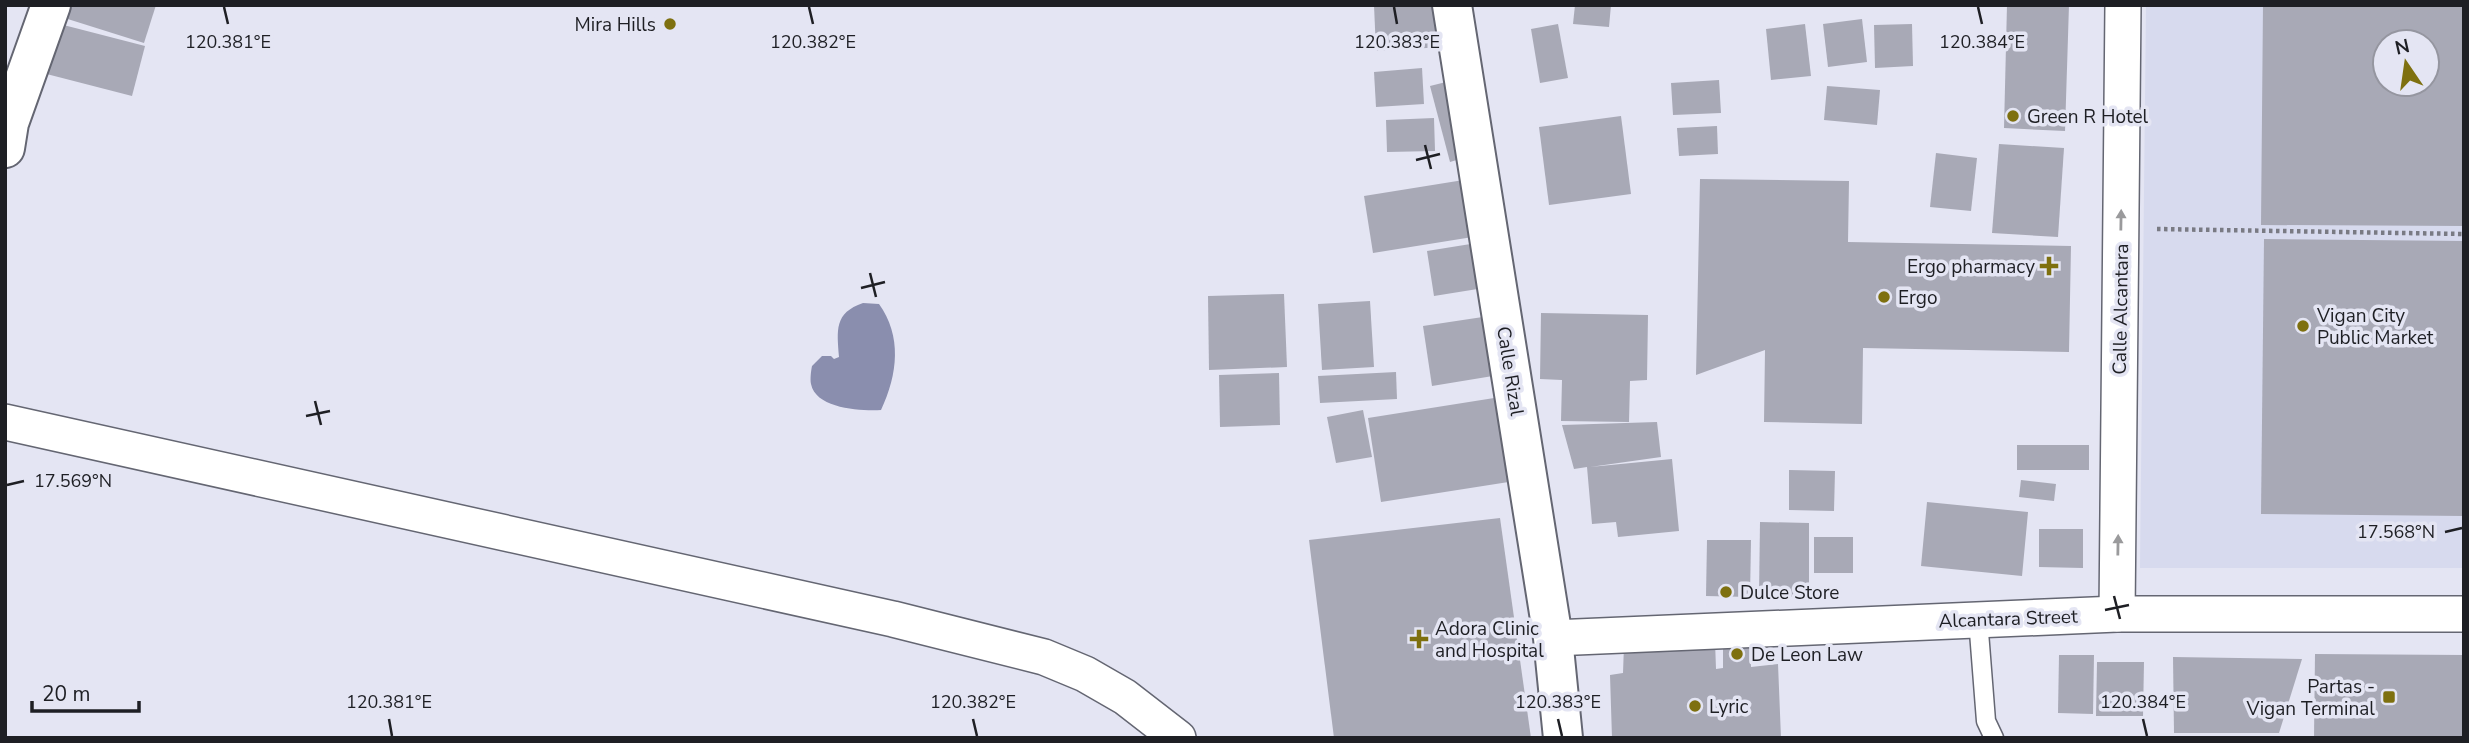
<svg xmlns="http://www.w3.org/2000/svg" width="2469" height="743" font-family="'Nunito Sans',sans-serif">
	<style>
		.built { fill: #d7daee; fill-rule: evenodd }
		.water { fill: #8a8eae }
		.building { fill: #a8a9b6; fill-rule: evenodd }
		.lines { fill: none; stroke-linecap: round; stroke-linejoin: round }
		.lane-casing { stroke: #646672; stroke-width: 21 }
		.street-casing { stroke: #646672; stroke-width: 38 }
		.secondary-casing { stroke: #646672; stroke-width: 42 }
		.path { stroke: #797a83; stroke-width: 4.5; stroke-dasharray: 3.5 3.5; stroke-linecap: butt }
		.lane { stroke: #fff; stroke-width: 18 }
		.street { stroke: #fff; stroke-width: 35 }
		.secondary { stroke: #fff; stroke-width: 38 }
		.oneway { fill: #9a9a9c }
		.ticks { fill: none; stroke: #1e1f24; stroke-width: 2.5 }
		.poi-dot { fill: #7e700f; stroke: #e4e5f3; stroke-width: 2.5 }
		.labels { text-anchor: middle; stroke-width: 7; stroke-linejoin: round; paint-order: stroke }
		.poi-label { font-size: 19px; fill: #1e1f24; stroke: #e4e5f3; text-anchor: start }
		.street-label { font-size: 19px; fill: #1e1f24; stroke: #e4e5f3 }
		.ticks-label { font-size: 18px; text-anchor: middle; fill: #1e1f24; stroke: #e4e5f3; stroke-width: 7; stroke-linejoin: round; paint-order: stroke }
	</style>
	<rect width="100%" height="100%" fill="#e4e5f3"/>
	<!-- built -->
	<path class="built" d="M 2146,5 L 2464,5 L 2464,568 L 2140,568 ZM 2385,42 L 2427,42 L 2427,84 L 2385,84 Z"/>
	<!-- water -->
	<path class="water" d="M 863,303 L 879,304 C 902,336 898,374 881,410 C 861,411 816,409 811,384 C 810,379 811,371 812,366 L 822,356 L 831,356 L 834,359 L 839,357 C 837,330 834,313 863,303 Z"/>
	<!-- building -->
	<g class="building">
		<path d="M 58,5 L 156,5 L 144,43 L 55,15 Z"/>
		<path d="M 1374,5 L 1441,5 L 1443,47 L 1376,51 Z"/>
		<path d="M 1575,5 L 1611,5 L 1609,27 L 1573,24 Z"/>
		<path d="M 2007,5 L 2069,5 L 2065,131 L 2004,128 Z"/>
		<path d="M 2263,5 L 2464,5 L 2464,226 L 2261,225 ZM 2385,42 L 2427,42 L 2427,84 L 2385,84 Z"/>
		<path d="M 1862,19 L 1867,62 L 1828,67 L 1823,24 Z"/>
		<path d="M 48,21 L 145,46 L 132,96 L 35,71 Z"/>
		<path d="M 1558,24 L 1568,78 L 1540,83 L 1531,29 Z"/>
		<path d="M 1805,24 L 1811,76 L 1771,80 L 1766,29 Z"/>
		<path d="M 1912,24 L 1913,66 L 1875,68 L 1874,25 Z"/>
		<path d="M 1422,68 L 1424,104 L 1376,107 L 1374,72 Z"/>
		<path d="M 1454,80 L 1473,155 L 1450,162 L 1430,86 Z"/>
		<path d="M 1719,80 L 1721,113 L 1673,115 L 1671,83 Z"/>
		<path d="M 1827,86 L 1880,90 L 1877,125 L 1824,120 Z"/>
		<path d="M 1621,116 L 1631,194 L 1549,205 L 1539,127 Z"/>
		<path d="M 1434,118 L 1435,151 L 1387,152 L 1386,120 Z"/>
		<path d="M 1717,126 L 1718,154 L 1679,156 L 1677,128 Z"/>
		<path d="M 1999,144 L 2064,148 L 2058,237 L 1992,233 Z"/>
		<path d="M 1936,153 L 1977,158 L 1971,211 L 1930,207 Z"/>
		<path d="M 1476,178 L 1485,235 L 1373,253 L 1364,196 Z"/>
		<path d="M 1700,179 L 1849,181 L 1848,242 L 2071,246 L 2069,352 L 1863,348 L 1862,424 L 1764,422 L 1765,350 L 1696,375 Z"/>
		<path d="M 2264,239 L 2464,241 L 2464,516 L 2261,514 Z"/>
		<path d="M 1483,242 L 1490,287 L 1434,296 L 1427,251 Z"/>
		<path d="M 1284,294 L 1287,367 L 1209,370 L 1208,296 Z"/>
		<path d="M 1370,301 L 1374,367 L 1322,370 L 1318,304 Z"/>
		<path d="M 1541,313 L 1648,315 L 1647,380 L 1630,381 L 1629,422 L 1561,421 L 1562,380 L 1540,379 Z"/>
		<path d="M 1496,315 L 1505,374 L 1432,386 L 1423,326 Z"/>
		<path d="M 1396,372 L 1397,399 L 1320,403 L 1318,376 Z"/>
		<path d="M 1279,373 L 1280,425 L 1220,427 L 1219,375 Z"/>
		<path d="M 1513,395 L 1527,479 L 1381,502 L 1368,418 Z"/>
		<path d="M 1363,410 L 1372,457 L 1336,463 L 1327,417 Z"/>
		<path d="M 1657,422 L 1661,457 L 1590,467 L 1672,459 L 1679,531 L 1618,537 L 1616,522 L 1592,524 L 1587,467 L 1574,469 L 1562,425 Z"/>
		<rect x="2017" y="445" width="72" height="25"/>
		<path d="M 1789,470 L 1835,471 L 1834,511 L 1789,510 Z"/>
		<path d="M 2021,480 L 2056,484 L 2054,501 L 2019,497 Z"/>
		<path d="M 1927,502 L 2028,512 L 2022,576 L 1921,566 Z"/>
		<path d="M 1500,518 L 1531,738 L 1334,738 L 1309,540 Z"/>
		<path d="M 1760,522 L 1809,523 L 1809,597 L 1759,596 Z"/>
		<path d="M 2039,529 L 2083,529 L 2083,568 L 2039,567 Z"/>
		<rect x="1814" y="537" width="39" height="36"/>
		<path d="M 1707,540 L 1751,540 L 1750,597 L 1706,596 Z"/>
		<path d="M 1750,640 L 1751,667 L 1778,664 L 1781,738 L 1612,738 L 1610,675 L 1623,673 L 1624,645 L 1715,641 L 1716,669 L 1723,668 L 1723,641 Z"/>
		<path d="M 2315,654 L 2464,655 L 2464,738 L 2314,738 Z"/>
		<path d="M 2059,655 L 2094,655 L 2093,714 L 2058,713 Z"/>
		<path d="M 2173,657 L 2302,659 L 2279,733 L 2174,733 Z"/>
		<path d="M 2097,662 L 2144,662 L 2143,716 L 2096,716 Z"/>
	</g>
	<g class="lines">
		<defs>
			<path id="lane" d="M 1978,619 L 1986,721 L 1994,738"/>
			<g id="street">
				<path d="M 5,422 L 893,619 L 1044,657 L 1085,674 L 1125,697 L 1178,738"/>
				<path d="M 2117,614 L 2123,5"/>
				<path d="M 1553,638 L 2117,614 L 2464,614"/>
			</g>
			<g id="secondary">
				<path d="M 1452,5 L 1553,638 L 1563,738"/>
				<path d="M 5,148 L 9,123 L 51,5"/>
			</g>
		</defs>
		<!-- lane casing -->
		<use href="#lane" class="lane-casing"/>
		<!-- street casing -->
		<use href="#street" class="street-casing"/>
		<!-- secondary casing -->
		<use href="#secondary" class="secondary-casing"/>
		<!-- path -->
		<path class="path" d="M 2157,229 L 2464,234"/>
		<!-- lane -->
		<use href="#lane" class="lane"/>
		<!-- street -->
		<use href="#street" class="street"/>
		<!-- secondary -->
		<use href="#secondary" class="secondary"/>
	</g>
	<!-- one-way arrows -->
	<defs><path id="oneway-solid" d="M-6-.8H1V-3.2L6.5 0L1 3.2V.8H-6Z" transform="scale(1.75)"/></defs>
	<g class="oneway">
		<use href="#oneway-solid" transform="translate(2121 220) rotate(-89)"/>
		<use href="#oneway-solid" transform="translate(2118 545) rotate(-89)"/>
	</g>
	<!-- ticks -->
	<path class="ticks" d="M 224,7 L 228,24M 809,7 L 813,24M 1394,7 L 1397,24M 1978,7 L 1982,24M 1425,145 L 1431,169M 1416,160 L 1440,154M 870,273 L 876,297M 861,288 L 885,282M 315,401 L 321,425M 306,416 L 330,411M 7,485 L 24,481M 2445,532 L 2462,528M 2114,596 L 2120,619M 2105,610 L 2129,605M 389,719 L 392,736M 973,719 L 977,736M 1558,719 L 1562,736M 2143,719 L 2147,736"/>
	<!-- markers -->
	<g class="poi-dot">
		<circle cx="670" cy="24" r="7"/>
		<circle cx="2013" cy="116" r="7"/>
		<path d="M2045.5 255.5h7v7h7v7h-7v7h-7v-7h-7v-7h7z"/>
		<circle cx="1884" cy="297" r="7"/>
		<circle cx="2303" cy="326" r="7"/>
		<circle cx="1726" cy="592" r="7"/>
		<path d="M1415.5 628.5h7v7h7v7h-7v7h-7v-7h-7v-7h7z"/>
		<circle cx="1737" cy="654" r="7"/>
		<rect x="2382" y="690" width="14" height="14" rx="3.5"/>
		<circle cx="1695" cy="706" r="7"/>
	</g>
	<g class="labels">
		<!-- poi labels -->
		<g class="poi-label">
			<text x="656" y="31" text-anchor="end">Mira Hills</text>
			<text x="2027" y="123">Green R Hotel</text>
			<text x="2035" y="273" text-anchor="end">Ergo pharmacy</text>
			<text x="1898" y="304">Ergo</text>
			<text x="2317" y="322">Vigan City<tspan x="2317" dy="22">Public Market</tspan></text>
			<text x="1740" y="599">Dulce Store</text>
			<text x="1435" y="635">Adora Clinic<tspan x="1435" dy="22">and Hospital</tspan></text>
			<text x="1751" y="661">De Leon Law</text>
			<text x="2375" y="693" text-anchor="end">Partas -<tspan x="2375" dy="22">Vigan Terminal</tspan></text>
			<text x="1709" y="713">Lyric</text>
		</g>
		<!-- street labels -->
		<g class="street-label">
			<text transform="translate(2120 309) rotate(-89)" y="7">Calle Alcantara</text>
			<text transform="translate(1511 371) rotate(81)" y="7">Calle Rizal</text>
			<text transform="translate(2008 618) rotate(-2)" y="7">Alcantara Street</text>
		</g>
	</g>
	<g class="ticks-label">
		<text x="228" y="48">120.381°E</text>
		<text x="813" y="48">120.382°E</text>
		<text x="1397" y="48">120.383°E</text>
		<text x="1982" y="48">120.384°E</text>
		<text x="73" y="487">17.569°N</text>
		<text x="2396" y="538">17.568°N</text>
		<text x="389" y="708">120.381°E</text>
		<text x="973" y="708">120.382°E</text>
		<text x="1558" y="708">120.383°E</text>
		<text x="2143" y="708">120.384°E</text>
	</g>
	<!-- border -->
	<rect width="2469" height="743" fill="none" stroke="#1e1f24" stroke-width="14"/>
	<!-- north arrow -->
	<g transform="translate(2406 63) rotate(347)"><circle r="33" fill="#e4e5f3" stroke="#9596a0" stroke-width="2"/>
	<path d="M0-5L12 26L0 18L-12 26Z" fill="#7e700f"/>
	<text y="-10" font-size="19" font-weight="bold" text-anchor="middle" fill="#1e1f24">N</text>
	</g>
	<!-- scale -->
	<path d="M32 701v10h107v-10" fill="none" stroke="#1e1f24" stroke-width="3.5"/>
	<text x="42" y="701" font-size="21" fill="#1e1f24" stroke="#e4e5f3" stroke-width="5" paint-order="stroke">20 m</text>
</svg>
